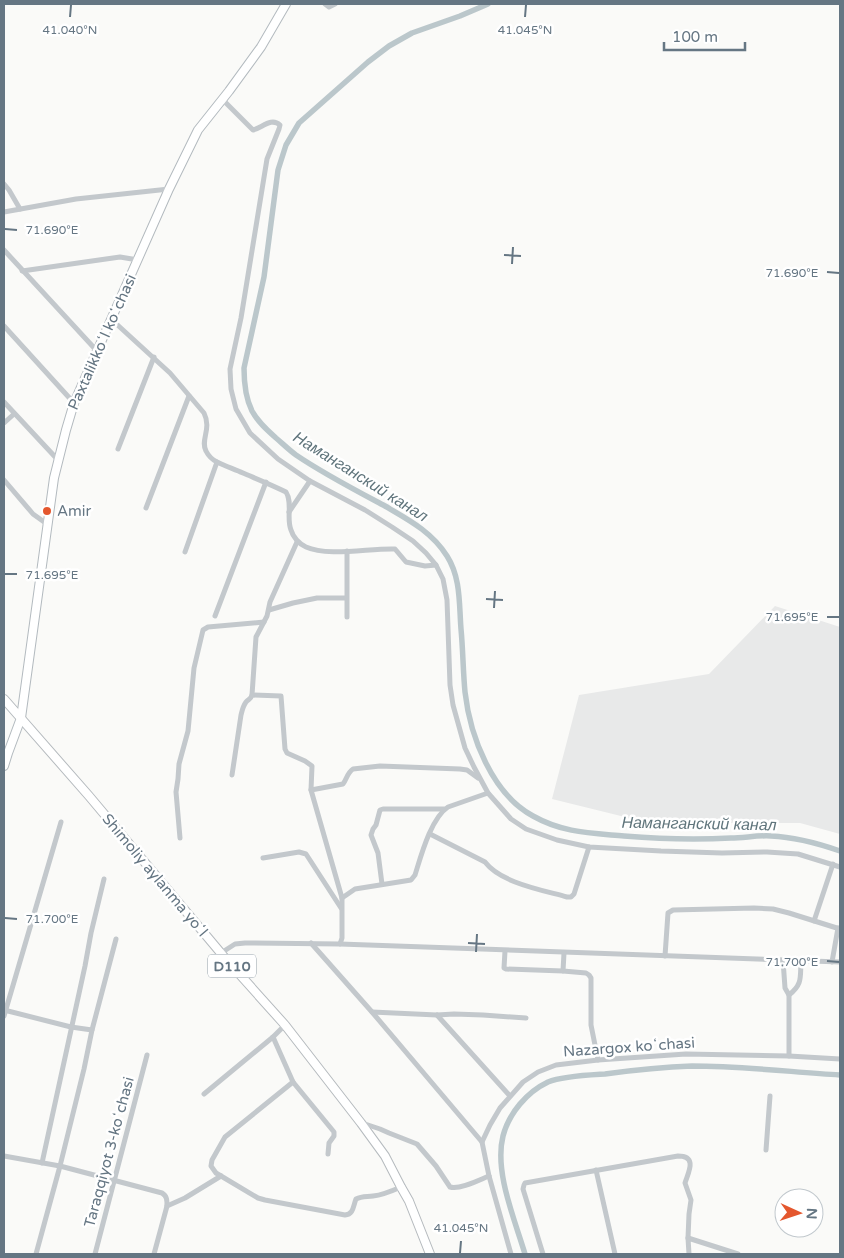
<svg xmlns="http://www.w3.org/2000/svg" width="844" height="1258" font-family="'Varela Round',sans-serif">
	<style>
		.built { fill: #e8e9e9 }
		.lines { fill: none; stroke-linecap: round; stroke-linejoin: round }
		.canal { stroke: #bbc7cb; stroke-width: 5.5 }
		.secondary-casing { stroke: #b3babf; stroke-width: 10 }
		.primary-casing { stroke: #b5babe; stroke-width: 10 }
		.street { stroke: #c3c8cc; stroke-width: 5 }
		.secondary { stroke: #fff; stroke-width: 8 }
		.primary { stroke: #fff; stroke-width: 8 }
		.ticks { fill: none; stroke: #657683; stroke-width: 2 }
		.poi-dot { fill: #e4572e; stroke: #fff; stroke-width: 2 }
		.labels { text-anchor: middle; stroke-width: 5; stroke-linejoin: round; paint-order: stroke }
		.shield { fill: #fff; stroke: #939fa8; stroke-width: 1 }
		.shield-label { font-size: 14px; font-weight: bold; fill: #657683 }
		.street-label { font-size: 15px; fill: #657683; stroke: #fff }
		.poi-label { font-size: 15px; fill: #657683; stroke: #fff; text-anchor: start }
		.water-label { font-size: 16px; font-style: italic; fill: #60757c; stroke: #fff }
		.ticks-label { font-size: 12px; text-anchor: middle; fill: #657683; stroke: #fff; stroke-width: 5; stroke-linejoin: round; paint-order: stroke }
	</style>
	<rect width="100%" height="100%" fill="#fafaf8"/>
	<!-- built -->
	<path class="built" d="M 775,606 L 840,627 L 840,834 L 800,823 L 691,823 L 661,822 L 629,818 L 552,799 L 579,695 L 709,674 Z"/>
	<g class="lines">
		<!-- canal -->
		<g class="canal">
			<path d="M 488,4 L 460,16 L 412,33 L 389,46 L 368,62 L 299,123 L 286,145 L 278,170 L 264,277 L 244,368 C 244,383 245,397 252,411 C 258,422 267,430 276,438 C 282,443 289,450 296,455 C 324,474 355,490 385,506 C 409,520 432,532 447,556 C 461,578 459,604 461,629 C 463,650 463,671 465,692 C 470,736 492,794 533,816 C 563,833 591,833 624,836 C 660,839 695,840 731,838 C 744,838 758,835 771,836 C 795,837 817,843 840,851"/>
			<path d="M 525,1254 C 515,1220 494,1172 503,1136 C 509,1113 527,1092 548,1082 C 563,1076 589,1075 605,1074 C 634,1070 663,1067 692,1066 C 741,1066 791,1072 840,1075"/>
		</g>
		<defs>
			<path id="secondary" d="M 4,766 L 8,753 L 21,718 L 54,478 L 66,430 L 74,403 L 169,189 L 198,130 L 229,91 L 261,47 L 286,4"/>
			<path id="primary" d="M 4,699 L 89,796 L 225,958 L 285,1025 L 361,1123 L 385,1156 L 401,1187 L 409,1201 L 430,1254"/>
		</defs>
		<!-- secondary casing -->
		<use href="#secondary" class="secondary-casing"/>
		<!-- primary casing -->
		<use href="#primary" class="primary-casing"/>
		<!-- street -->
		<g class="street">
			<path d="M 325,4 L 329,7 L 335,4"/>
			<path d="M 222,99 L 253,130 C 262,128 271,117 280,125 L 279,129 L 267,159 L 241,318 L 230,369 L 231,389 L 236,409 L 250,433 L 278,459 L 310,481 L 365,510 L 392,527 L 413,541 L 426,553 L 436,565 L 443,579 L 447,600 L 450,685 L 453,705 L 465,748 L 474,767 L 488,793 L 511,819 L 526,829 L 557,840 L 589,847 L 661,851 L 722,853 L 767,852 L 798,854 L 840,867"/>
			<path d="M 4,184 L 9,190 L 20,209"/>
			<path d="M 4,212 L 76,199 L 169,189"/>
			<path d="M 4,250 L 97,351"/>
			<path d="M 22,271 L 120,257 L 138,260"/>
			<path d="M 111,319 L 170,373 L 204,413 C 212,429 200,440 206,451 C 208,455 213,460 217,462 C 225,466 234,469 243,473 C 257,479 272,485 286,492 C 293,503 286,518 291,530 C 293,537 299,544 306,547 C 328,557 370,548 395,549 L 406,562 L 425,566 L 436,565"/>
			<path d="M 4,326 L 74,403"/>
			<path d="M 4,402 L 58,460"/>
			<path d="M 4,423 L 14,414"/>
			<path d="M 118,449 L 154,357"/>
			<path d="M 4,480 L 33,514 L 47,524"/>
			<path d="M 146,508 L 189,396"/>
			<path d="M 289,512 L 310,481"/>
			<path d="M 185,552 L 217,462"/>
			<path d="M 269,610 L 293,603 L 317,598 L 346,598"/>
			<path d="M 215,616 L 266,482"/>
			<path d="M 347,617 L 347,551"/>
			<path d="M 252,695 L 281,696 L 285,749 L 287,753 L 305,761 L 312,766 L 311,790 L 342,898 L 342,938 L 340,944"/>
			<path d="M 232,775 L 241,715 C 242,711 243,706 246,702 C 249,699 251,699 252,695 L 256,637 L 267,616 L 270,602 L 297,542"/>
			<path d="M 311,790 L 343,784 C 347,779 347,773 353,769 L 380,766 L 460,769 L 467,770 L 478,778"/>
			<path d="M 430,834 L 485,862 C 501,883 542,890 567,897 L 571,897 L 574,894 L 589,847"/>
			<path d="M 180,838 L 176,792 L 178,779 L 179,764 L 188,731 L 194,668 L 203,630 L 208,627 L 264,622"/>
			<path d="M 263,858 L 299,852 L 306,854 L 341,908"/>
			<path d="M 382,884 L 378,853 L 371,835 L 373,829 L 376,825 L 380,810 L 383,809 L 444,809"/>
			<path d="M 342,898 L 355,889 L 411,880 L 415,875 C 421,856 431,818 448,807 L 488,793"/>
			<path d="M 814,921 L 833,864"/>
			<path d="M 311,943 L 372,1012 L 482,1142"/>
			<path d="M 505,951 L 504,968 L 506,969 L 563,971"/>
			<path d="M 221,953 L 235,944 L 245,943 L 340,944 L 840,962"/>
			<path d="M 564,953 L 563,971 L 586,973 L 589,975 L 591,978 L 591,1025 L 598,1060"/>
			<path d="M 665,956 L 668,913 L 673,910 L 754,908 L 773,909 L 789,913 L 840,929"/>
			<path d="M 783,960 L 785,988 L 789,995"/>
			<path d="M 832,962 L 838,928"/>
			<path d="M 4,1010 L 71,1027 L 92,1030"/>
			<path d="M 372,1012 L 437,1015 L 454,1014 L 483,1015 L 526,1018"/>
			<path d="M 437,1015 L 510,1096"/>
			<path d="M 4,1016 L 61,822"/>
			<path d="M 273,1037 L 293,1082 L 334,1132 L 334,1136 L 329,1143 L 328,1154"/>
			<path d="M 789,1056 L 789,995 C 803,984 800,977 801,961"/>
			<path d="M 293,1082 L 225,1137 L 212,1160 L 211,1166 L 216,1173 L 258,1198 L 265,1200 L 345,1215 C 354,1214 353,1206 356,1199 C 362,1196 367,1197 373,1196 C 383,1195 392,1191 401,1187"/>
			<path d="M 204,1094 L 273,1037 L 285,1025"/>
			<path d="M 362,1123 L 380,1129 L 389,1133 L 417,1144 L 436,1166 L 450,1187 C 460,1190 479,1180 489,1176"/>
			<path d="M 766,1150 L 770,1096"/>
			<path d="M 4,1156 L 60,1166 L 162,1193 C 167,1196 167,1200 167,1206 L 154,1254"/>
			<path d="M 42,1163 L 85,966 L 91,933 L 104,879"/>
			<path d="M 596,1170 L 615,1254"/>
			<path d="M 167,1206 L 185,1198 L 221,1176"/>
			<path d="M 36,1254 L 60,1166 L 84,1069 L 92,1030 L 116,939"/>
			<path d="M 95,1254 L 147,1055"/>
			<path d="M 511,1254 L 489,1176 L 482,1142 L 490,1125 L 500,1108 L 523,1082 L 538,1072 L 556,1065 L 598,1060 L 686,1054 L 789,1056 L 840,1059"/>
			<path d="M 543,1254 L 523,1189 L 524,1185 L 525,1183 L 678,1156 C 698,1156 688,1173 685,1183 L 691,1200 L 689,1214 L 688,1238"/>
			<path d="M 689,1254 L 688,1238 L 738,1254"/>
		</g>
		<!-- secondary -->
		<use href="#secondary" class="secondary"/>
		<!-- primary -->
		<use href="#primary" class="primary"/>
	</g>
	<!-- ticks -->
	<path class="ticks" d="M 70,17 L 71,5M 525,17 L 526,5M 5,229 L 17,230M 504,255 L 521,256M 512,264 L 513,247M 827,272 L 839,273M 5,574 L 17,574M 486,599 L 503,600M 494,608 L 495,591M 827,617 L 839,617M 5,918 L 17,919M 468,943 L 485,944M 476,952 L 477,934M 827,961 L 839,962M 460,1253 L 461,1241"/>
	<!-- markers -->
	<circle class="poi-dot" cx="47" cy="511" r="5"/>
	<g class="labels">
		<!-- shield labels -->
		<rect class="shield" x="208" y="954.5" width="48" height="23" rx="4"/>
		<g class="shield-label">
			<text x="232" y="971">D110</text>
		</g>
		<!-- street labels -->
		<g class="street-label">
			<text transform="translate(102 342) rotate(-66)" y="5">Paxtalikkoʻl koʻchasi</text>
			<text transform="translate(155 875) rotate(50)" y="5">Shimoliy aylanma yoʻl</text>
			<text transform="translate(629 1047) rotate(-4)" y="5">Nazargox koʻchasi</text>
			<text transform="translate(109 1152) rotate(-75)" y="5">Taraqqiyot 3-koʻchasi</text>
		</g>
		<!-- poi labels -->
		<g class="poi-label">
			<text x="57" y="516">Amir</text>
		</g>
		<!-- water labels -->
		<g class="water-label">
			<text transform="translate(361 476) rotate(32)" y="6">Наманганский канал</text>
			<text transform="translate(699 823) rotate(1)" y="6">Наманганский канал</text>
		</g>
	</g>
	<g class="ticks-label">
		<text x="70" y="34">41.040°N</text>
		<text x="525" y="34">41.045°N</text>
		<text x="52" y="234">71.690°E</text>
		<text x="792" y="277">71.690°E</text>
		<text x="52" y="579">71.695°E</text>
		<text x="792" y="621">71.695°E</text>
		<text x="52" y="923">71.700°E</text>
		<text x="792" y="966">71.700°E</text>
		<text x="461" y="1232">41.045°N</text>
	</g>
	<!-- border -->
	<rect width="844" height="1258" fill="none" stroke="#657683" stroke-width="10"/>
	<!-- north arrow -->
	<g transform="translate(799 1213) rotate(93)"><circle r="24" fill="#ffffff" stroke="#c1c8cd"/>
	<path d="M0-4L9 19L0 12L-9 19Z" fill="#e4572e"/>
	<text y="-8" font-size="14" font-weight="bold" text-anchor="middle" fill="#657683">N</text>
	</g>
	<!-- scale -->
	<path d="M664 42v8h81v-8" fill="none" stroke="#657683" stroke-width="2.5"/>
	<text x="672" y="42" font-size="15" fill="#657683" stroke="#ffffff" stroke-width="4" paint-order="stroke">100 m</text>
</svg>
